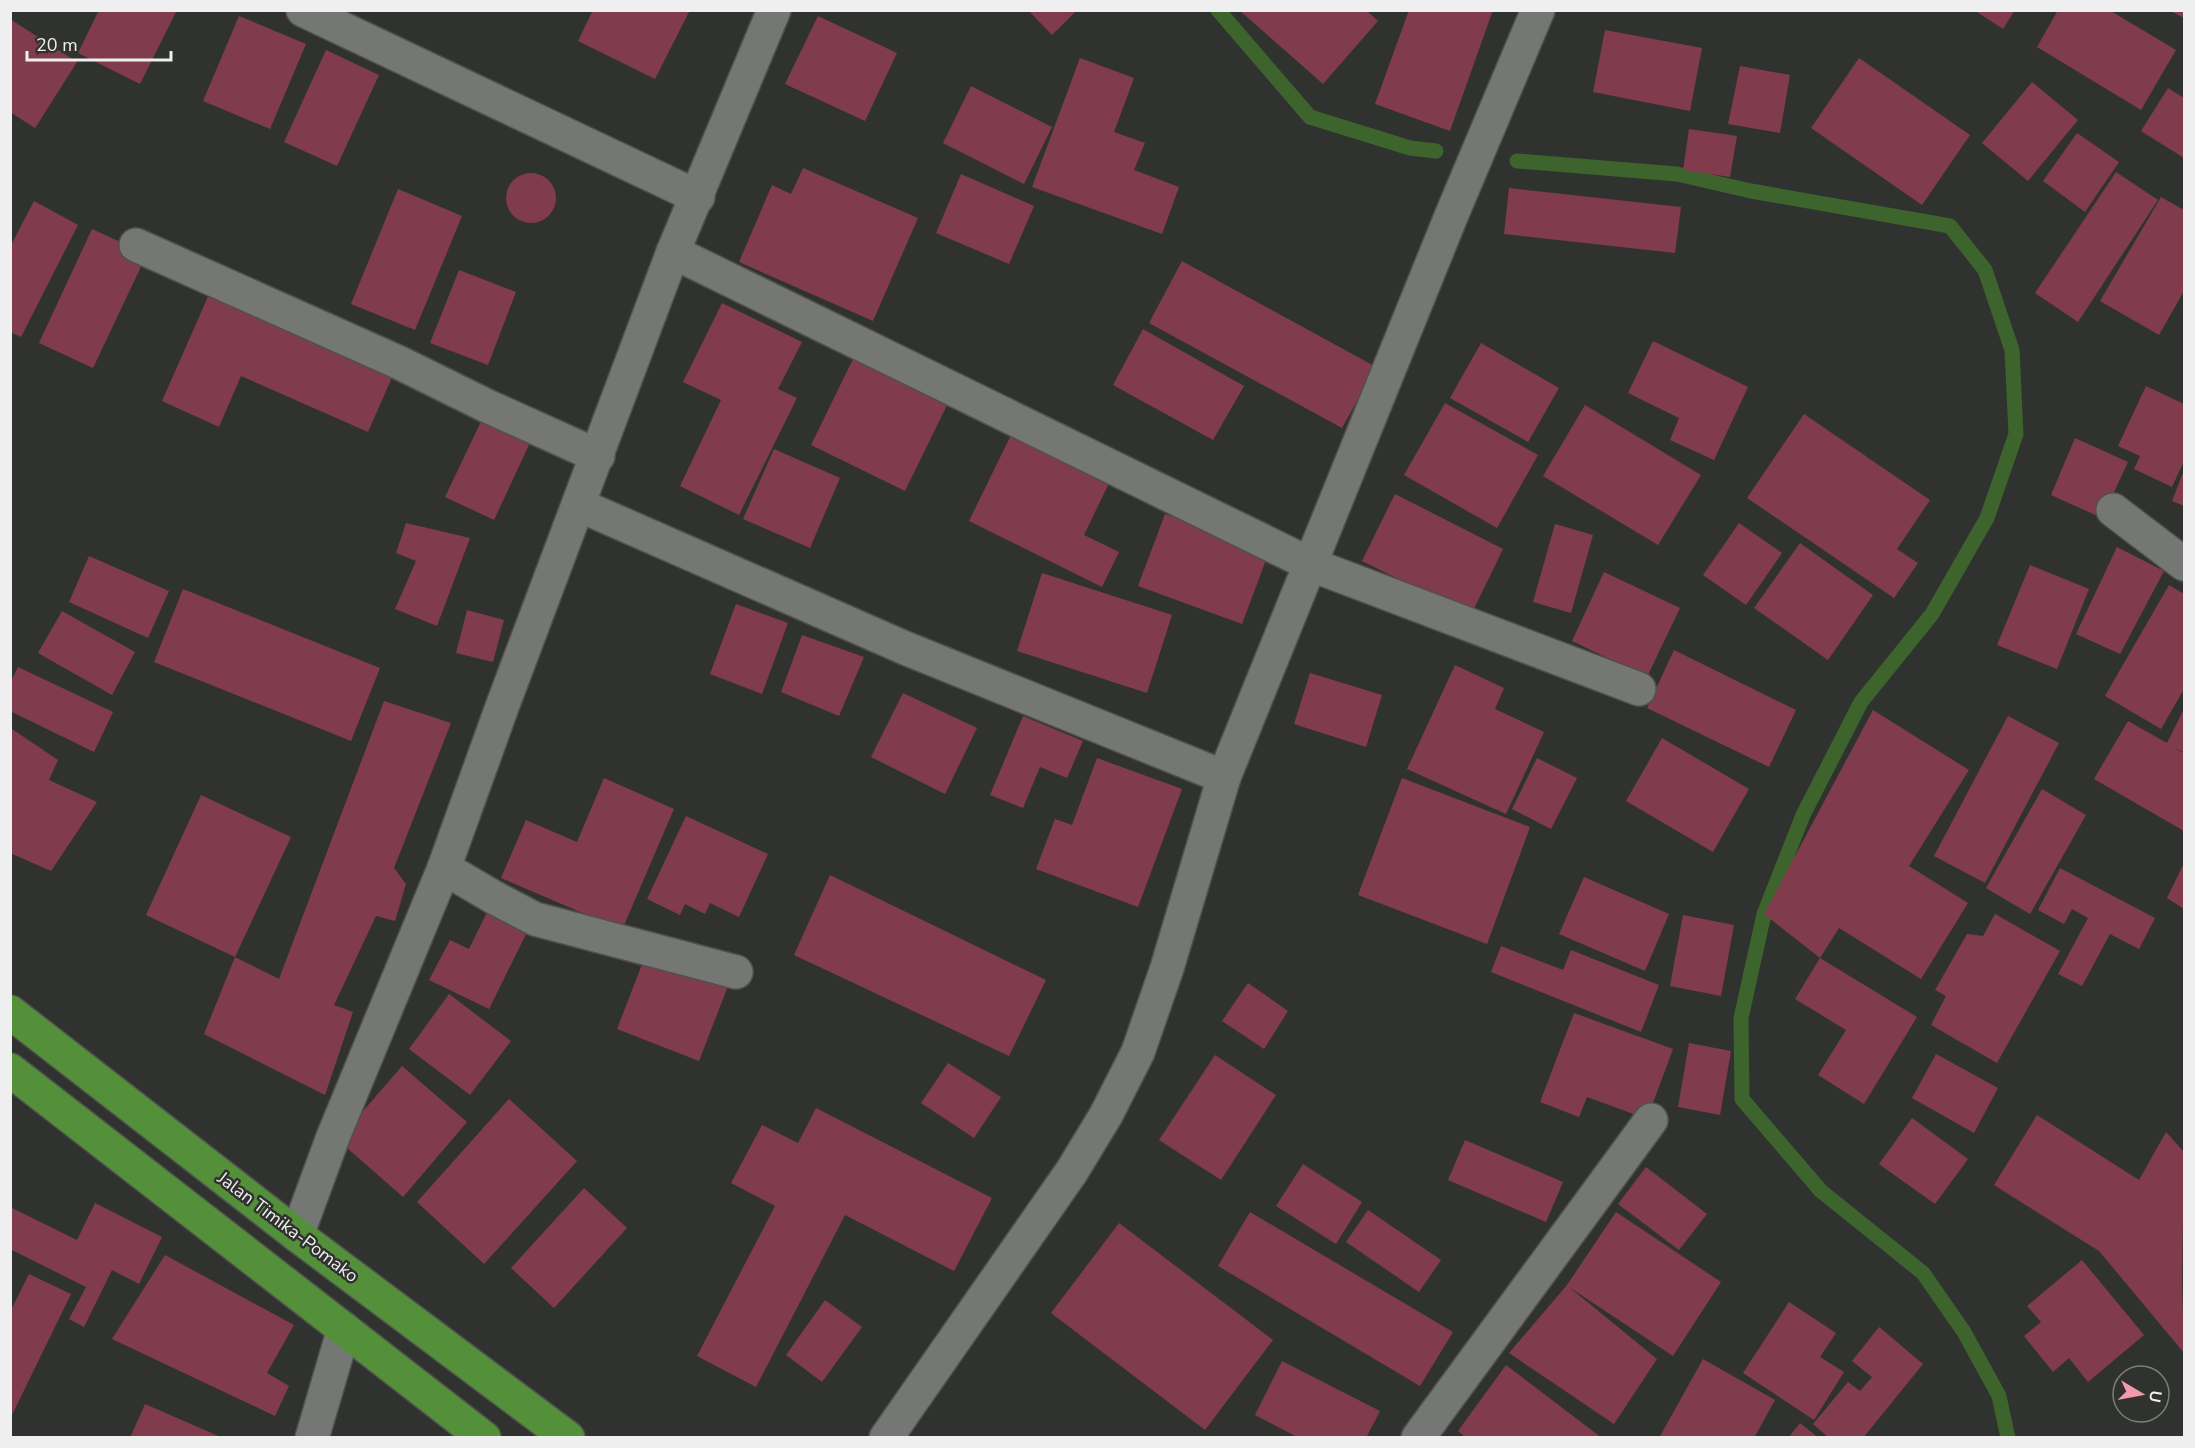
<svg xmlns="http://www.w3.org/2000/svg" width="2195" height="1448" font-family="'Nunito Sans',sans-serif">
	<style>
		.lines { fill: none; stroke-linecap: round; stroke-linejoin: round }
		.stream { stroke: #3c642c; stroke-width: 15 }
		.building { fill: #803c4d }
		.minor-casing { stroke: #50514f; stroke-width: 36 }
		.trunk-casing { stroke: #50514f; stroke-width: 36 }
		.minor { stroke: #757774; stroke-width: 33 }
		.trunk { stroke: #54903a; stroke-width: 33 }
		.labels { text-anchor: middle; stroke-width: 5; stroke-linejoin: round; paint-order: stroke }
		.street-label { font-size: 18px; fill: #eeefee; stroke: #30322f }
	</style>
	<rect width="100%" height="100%" fill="#30322f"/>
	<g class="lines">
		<!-- stream -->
		<g class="stream">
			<path d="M 1218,10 L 1310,117 L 1410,148 L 1436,151"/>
			<path d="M 1517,161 L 1677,174 L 1751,191 L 1950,226 L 1985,270 L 2012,350 L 2016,434 L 1987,518 L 1932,614 L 1861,702 L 1803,815 L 1764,914 L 1741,1018 L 1742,1099 L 1821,1191 L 1923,1273 L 1964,1332 L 1999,1396 L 2008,1438"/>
		</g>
	</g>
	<!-- building -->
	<g class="building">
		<path d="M 99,10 L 177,10 L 140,84 L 78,53 Z"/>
		<path d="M 593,10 L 690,10 L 655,79 L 578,41 Z"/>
		<path d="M 1028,10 L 1077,10 L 1052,35 Z"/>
		<path d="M 1239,10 L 1366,10 L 1378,21 L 1323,84 Z"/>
		<path d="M 1409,10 L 1493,10 L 1450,131 L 1375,104 Z"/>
		<path d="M 1974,10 L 2015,10 L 2003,29 Z"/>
		<path d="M 2058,10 L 2109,10 L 2176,50 L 2141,110 L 2037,47 Z"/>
		<path d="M 2169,10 L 2184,10 L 2184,18 Z"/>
		<path d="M 239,16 L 306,44 L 270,129 L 203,101 Z"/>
		<path d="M 818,16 L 897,53 L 865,121 L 785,84 Z"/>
		<path d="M 10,19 L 77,62 L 35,128 L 10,112 Z"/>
		<path d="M 1605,30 L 1702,48 L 1690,111 L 1593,92 Z"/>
		<path d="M 326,50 L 379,75 L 337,166 L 284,142 Z"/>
		<path d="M 1080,58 L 1134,78 L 1114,132 L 1145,143 L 1134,170 L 1179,187 L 1162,234 L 1032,187 Z"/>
		<path d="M 1859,58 L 1970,135 L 1922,205 L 1811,128 Z"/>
		<path d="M 1740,66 L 1790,75 L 1780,133 L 1728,124 Z"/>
		<path d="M 2032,82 L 2078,120 L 2028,181 L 1982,143 Z"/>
		<path d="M 971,86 L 1052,127 L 1024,184 L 943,143 Z"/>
		<path d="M 2168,88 L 2184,98 L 2184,158 L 2141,131 Z"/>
		<path d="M 1689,129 L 1737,136 L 1730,177 L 1683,170 Z"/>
		<path d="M 2077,133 L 2119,162 L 2085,212 L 2043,181 Z"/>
		<path d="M 803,168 L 918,218 L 873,321 L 739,262 L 772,185 L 791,194 Z"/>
		<path d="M 2116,172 L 2158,200 L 2078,322 L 2035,293 Z"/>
		<circle cx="531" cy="198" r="25"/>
		<path d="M 961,174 L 1034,206 L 1009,264 L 936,233 Z"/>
		<path d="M 1509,188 L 1681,207 L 1675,253 L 1504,234 Z"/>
		<path d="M 398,189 L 462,216 L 415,330 L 351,304 Z"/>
		<path d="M 2161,197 L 2184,210 L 2184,291 L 2159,335 L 2100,301 Z"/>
		<path d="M 34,201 L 78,225 L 21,337 L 10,332 L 10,247 Z"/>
		<path d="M 92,229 L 147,254 L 93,368 L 39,343 Z"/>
		<path d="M 1182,261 L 1376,367 L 1342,428 L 1149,323 Z"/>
		<path d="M 459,270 L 516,292 L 488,365 L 430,343 Z"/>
		<path d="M 214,283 L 397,366 L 368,432 L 241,376 L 219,427 L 162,401 Z"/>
		<path d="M 722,303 L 802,342 L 778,389 L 797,398 L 739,515 L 680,486 L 721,400 L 683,382 Z"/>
		<path d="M 1143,329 L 1244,386 L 1213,440 L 1113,385 Z"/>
		<path d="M 1653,341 L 1748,387 L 1714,460 L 1670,440 L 1679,418 L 1628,393 Z"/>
		<path d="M 1481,343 L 1559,388 L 1528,442 L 1450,398 Z"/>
		<path d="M 855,355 L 949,401 L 905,491 L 811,445 Z"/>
		<path d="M 2146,386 L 2184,404 L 2184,461 L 2172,487 L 2134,469 L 2140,456 L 2118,446 Z"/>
		<path d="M 1445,403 L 1538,455 L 1497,528 L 1404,475 Z"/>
		<path d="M 1585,405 L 1701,475 L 1658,545 L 1543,476 Z"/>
		<path d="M 487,409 L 535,432 L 494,520 L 445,497 Z"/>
		<path d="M 1804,414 L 1930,500 L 1897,549 L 1918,563 L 1894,598 L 1747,498 Z"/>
		<path d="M 1012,433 L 1110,481 L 1084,535 L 1119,552 L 1102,587 L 969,521 Z"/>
		<path d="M 2075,438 L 2128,462 L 2102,518 L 2051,495 Z"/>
		<path d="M 774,449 L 840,478 L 810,548 L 743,519 Z"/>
		<path d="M 2184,470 L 2184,506 L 2172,501 Z"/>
		<path d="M 1395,494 L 1503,549 L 1471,615 L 1362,561 Z"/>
		<path d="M 1165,514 L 1269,552 L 1242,624 L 1138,586 Z"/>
		<path d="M 406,523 L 470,538 L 437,626 L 395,609 L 416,561 L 396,553 Z"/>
		<path d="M 1739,523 L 1782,553 L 1746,605 L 1703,575 Z"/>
		<path d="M 1555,524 L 1593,535 L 1571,613 L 1533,602 Z"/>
		<path d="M 1800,543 L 1873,595 L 1828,660 L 1754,608 Z"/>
		<path d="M 2117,547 L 2164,571 L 2120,654 L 2076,634 Z"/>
		<path d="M 89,556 L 169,591 L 148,638 L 69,602 Z"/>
		<path d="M 2030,565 L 2089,589 L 2057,669 L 1997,645 Z"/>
		<path d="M 1604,572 L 1680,608 L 1647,677 L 1572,641 Z"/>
		<path d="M 1042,573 L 1172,615 L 1147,693 L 1017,651 Z"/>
		<path d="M 2169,585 L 2184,594 L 2184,689 L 2161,729 L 2105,696 Z"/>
		<path d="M 183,589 L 380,668 L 351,741 L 154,662 Z"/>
		<path d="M 736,604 L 788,623 L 762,694 L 710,674 Z"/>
		<path d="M 467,610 L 504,620 L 493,662 L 456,653 Z"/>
		<path d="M 62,611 L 135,652 L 112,695 L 38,653 Z"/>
		<path d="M 802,635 L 864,657 L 839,716 L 781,692 Z"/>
		<path d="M 1674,650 L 1796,710 L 1769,767 L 1647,708 Z"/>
		<path d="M 1455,665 L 1504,688 L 1495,709 L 1544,732 L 1506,814 L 1407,769 Z"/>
		<path d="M 18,667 L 113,712 L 94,752 L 10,711 L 10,683 Z"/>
		<path d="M 1310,673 L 1382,695 L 1366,747 L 1294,724 Z"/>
		<path d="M 903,693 L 977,728 L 945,794 L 871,757 Z"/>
		<path d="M 384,701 L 451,723 L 394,868 L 406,884 L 395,921 L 376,916 L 334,1005 L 353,1012 L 325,1095 L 204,1034 L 235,957 L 146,915 L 201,795 L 291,837 L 235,957 L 279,979 Z"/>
		<path d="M 2184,709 L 2184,752 L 2174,748 L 2184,753 L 2184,831 L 2094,779 L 2128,721 L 2167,743 Z"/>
		<path d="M 1873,710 L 1969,770 L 1909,866 L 1968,903 L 1921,979 L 1839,928 L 1820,958 L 1764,914 Z"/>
		<path d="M 1023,716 L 1083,741 L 1067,778 L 1040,767 L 1023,808 L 990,795 Z"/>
		<path d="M 2008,716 L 2059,743 L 1985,883 L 1934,856 Z"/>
		<path d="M 12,729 L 58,760 L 49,780 L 97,802 L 51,871 L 10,853 Z"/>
		<path d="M 1662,738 L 1749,789 L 1713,852 L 1626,801 Z"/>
		<path d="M 1097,758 L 1182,789 L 1138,907 L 1036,869 L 1055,819 L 1072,825 Z"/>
		<path d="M 1537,758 L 1577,778 L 1551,829 L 1512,809 Z"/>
		<path d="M 604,778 L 674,809 L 622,930 L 501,878 L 526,820 L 577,842 Z"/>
		<path d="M 1402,778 L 1530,827 L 1487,944 L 1358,895 Z"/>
		<path d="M 2042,789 L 2086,815 L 2030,914 L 1986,888 Z"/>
		<path d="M 686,816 L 768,854 L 739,917 L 710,903 L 705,914 L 685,904 L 680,915 L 647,899 Z"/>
		<path d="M 2184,863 L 2184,909 L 2167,898 Z"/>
		<path d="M 2060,868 L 2155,918 L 2139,949 L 2110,934 L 2082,986 L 2058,974 L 2088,918 L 2072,909 L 2064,924 L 2038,910 Z"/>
		<path d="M 830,875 L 1046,980 L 1009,1056 L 794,955 Z"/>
		<path d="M 1584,877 L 1669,914 L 1645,971 L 1559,934 Z"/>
		<path d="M 493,900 L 533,920 L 489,1009 L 429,980 L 450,940 L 469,949 Z"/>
		<path d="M 1995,914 L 2060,951 L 1997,1063 L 1931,1025 L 1946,996 L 1935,990 L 1967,934 L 1983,936 Z"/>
		<path d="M 1683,915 L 1734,925 L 1721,996 L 1670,986 Z"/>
		<path d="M 1501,946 L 1563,970 L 1571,950 L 1659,985 L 1641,1032 L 1491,972 Z"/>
		<path d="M 646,954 L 728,986 L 699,1061 L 617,1029 Z"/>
		<path d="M 1820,958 L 1917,1017 L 1864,1104 L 1818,1075 L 1846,1030 L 1795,999 Z"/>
		<path d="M 1248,983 L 1288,1011 L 1264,1049 L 1222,1021 Z"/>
		<path d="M 449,994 L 511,1041 L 470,1095 L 409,1049 Z"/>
		<path d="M 1574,1013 L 1673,1049 L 1647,1119 L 1587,1097 L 1579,1117 L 1540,1102 Z"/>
		<path d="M 1689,1043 L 1731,1051 L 1720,1115 L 1678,1107 Z"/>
		<path d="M 1936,1054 L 1998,1088 L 1974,1133 L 1912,1098 Z"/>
		<path d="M 1215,1055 L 1276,1095 L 1221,1180 L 1159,1140 Z"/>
		<path d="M 948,1063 L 1001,1097 L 974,1138 L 921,1103 Z"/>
		<path d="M 402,1066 L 467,1122 L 403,1197 L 338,1140 Z"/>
		<path d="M 509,1099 L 577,1161 L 484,1264 L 417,1202 Z"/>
		<path d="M 816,1108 L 992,1198 L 954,1271 L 845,1215 L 756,1387 L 697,1356 L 775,1206 L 731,1183 L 762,1125 L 798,1143 Z"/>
		<path d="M 2037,1115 L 2139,1180 L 2166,1132 L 2184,1152 L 2182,1282 L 2184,1353 L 2099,1251 L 1994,1185 Z"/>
		<path d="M 1912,1118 L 1968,1159 L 1935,1204 L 1879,1164 Z"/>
		<path d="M 1465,1140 L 1563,1182 L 1546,1222 L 1448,1180 Z"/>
		<path d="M 1303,1164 L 1362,1202 L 1336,1244 L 1276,1206 Z"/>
		<path d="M 1646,1167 L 1707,1214 L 1679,1250 L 1618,1204 Z"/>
		<path d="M 584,1188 L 627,1228 L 554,1308 L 511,1268 Z"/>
		<path d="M 95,1203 L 162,1237 L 139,1284 L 112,1270 L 84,1327 L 69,1319 L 86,1287 L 10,1249 L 10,1207 L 77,1240 Z"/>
		<path d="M 1368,1210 L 1441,1260 L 1419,1292 L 1346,1242 Z"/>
		<path d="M 1250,1212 L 1453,1332 L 1420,1386 L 1218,1266 Z"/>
		<path d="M 1616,1212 L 1721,1282 L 1673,1356 L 1569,1287 L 1657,1359 L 1614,1424 L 1509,1353 L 1567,1285 Z"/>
		<path d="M 1119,1223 L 1273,1340 L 1205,1430 L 1051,1313 Z"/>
		<path d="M 165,1255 L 294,1325 L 267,1373 L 289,1386 L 275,1416 L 112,1339 Z"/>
		<path d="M 2082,1260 L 2144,1335 L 2088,1382 L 2069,1358 L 2053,1372 L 2024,1336 L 2041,1322 L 2027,1306 Z"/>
		<path d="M 29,1274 L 71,1294 L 10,1419 L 10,1312 Z"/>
		<path d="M 825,1300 L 862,1327 L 822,1382 L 786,1355 Z"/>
		<path d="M 1789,1302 L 1836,1333 L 1820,1357 L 1844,1372 L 1814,1420 L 1743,1373 Z"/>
		<path d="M 1879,1327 L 1923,1364 L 1863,1438 L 1829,1438 L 1813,1424 L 1848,1382 L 1860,1391 L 1872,1377 L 1852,1361 Z"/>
		<path d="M 1703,1359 L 1775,1400 L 1754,1438 L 1659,1438 Z"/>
		<path d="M 1282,1361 L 1380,1411 L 1366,1438 L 1299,1438 L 1255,1415 Z"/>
		<path d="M 1506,1365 L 1602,1438 L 1466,1438 L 1458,1431 Z"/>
		<path d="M 145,1404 L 223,1438 L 130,1438 Z"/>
		<path d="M 1800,1423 L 1819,1438 L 1788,1438 Z"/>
	</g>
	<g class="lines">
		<defs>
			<g id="minor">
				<path d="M 303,10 L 698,197"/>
				<path d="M 136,245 L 400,363 L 487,406 L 598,456"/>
				<path d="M 673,252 L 1312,565 L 1639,689"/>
				<path d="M 579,505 L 905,648 L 1224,777"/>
				<path d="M 2113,510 L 2184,564"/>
				<path d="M 444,868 L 495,898 L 535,919 L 736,972"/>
				<path d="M 297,1235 L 333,1137 L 444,868 L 502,707 L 673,252 L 774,10"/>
				<path d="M 312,1438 L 344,1329"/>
				<path d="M 886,1438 L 1072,1171 L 1106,1115 L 1138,1052 L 1167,968 L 1224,777 L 1452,214 L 1538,10"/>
				<path d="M 1418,1438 L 1651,1120"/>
			</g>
			<g id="trunk">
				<path d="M 10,1012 L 297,1235 L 568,1438"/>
				<path d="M 10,1070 L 484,1438"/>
			</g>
		</defs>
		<!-- minor casing -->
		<use href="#minor" class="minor-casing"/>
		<!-- trunk casing -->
		<use href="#trunk" class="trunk-casing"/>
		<!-- minor -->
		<use href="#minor" class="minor"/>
		<!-- trunk -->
		<use href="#trunk" class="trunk"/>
	</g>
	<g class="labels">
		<!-- street labels -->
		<g class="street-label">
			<text transform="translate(288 1227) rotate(37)" y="6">Jalan Timika-Pomako</text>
		</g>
	</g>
	<!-- border -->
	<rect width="2195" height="1448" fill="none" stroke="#eeefee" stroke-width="24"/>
	<!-- north arrow -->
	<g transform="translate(2141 1394) rotate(100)"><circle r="28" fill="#30322f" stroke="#7c7e7b" stroke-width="1.5"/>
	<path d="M0-4.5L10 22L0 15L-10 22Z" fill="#f29aac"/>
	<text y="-9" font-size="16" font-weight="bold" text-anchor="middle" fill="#eeefee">U</text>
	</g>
	<!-- scale -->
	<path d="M27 51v9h144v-9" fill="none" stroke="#eeefee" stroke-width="3"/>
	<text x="36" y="51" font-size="18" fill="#eeefee" stroke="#30322f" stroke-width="4.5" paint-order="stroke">20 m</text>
</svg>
